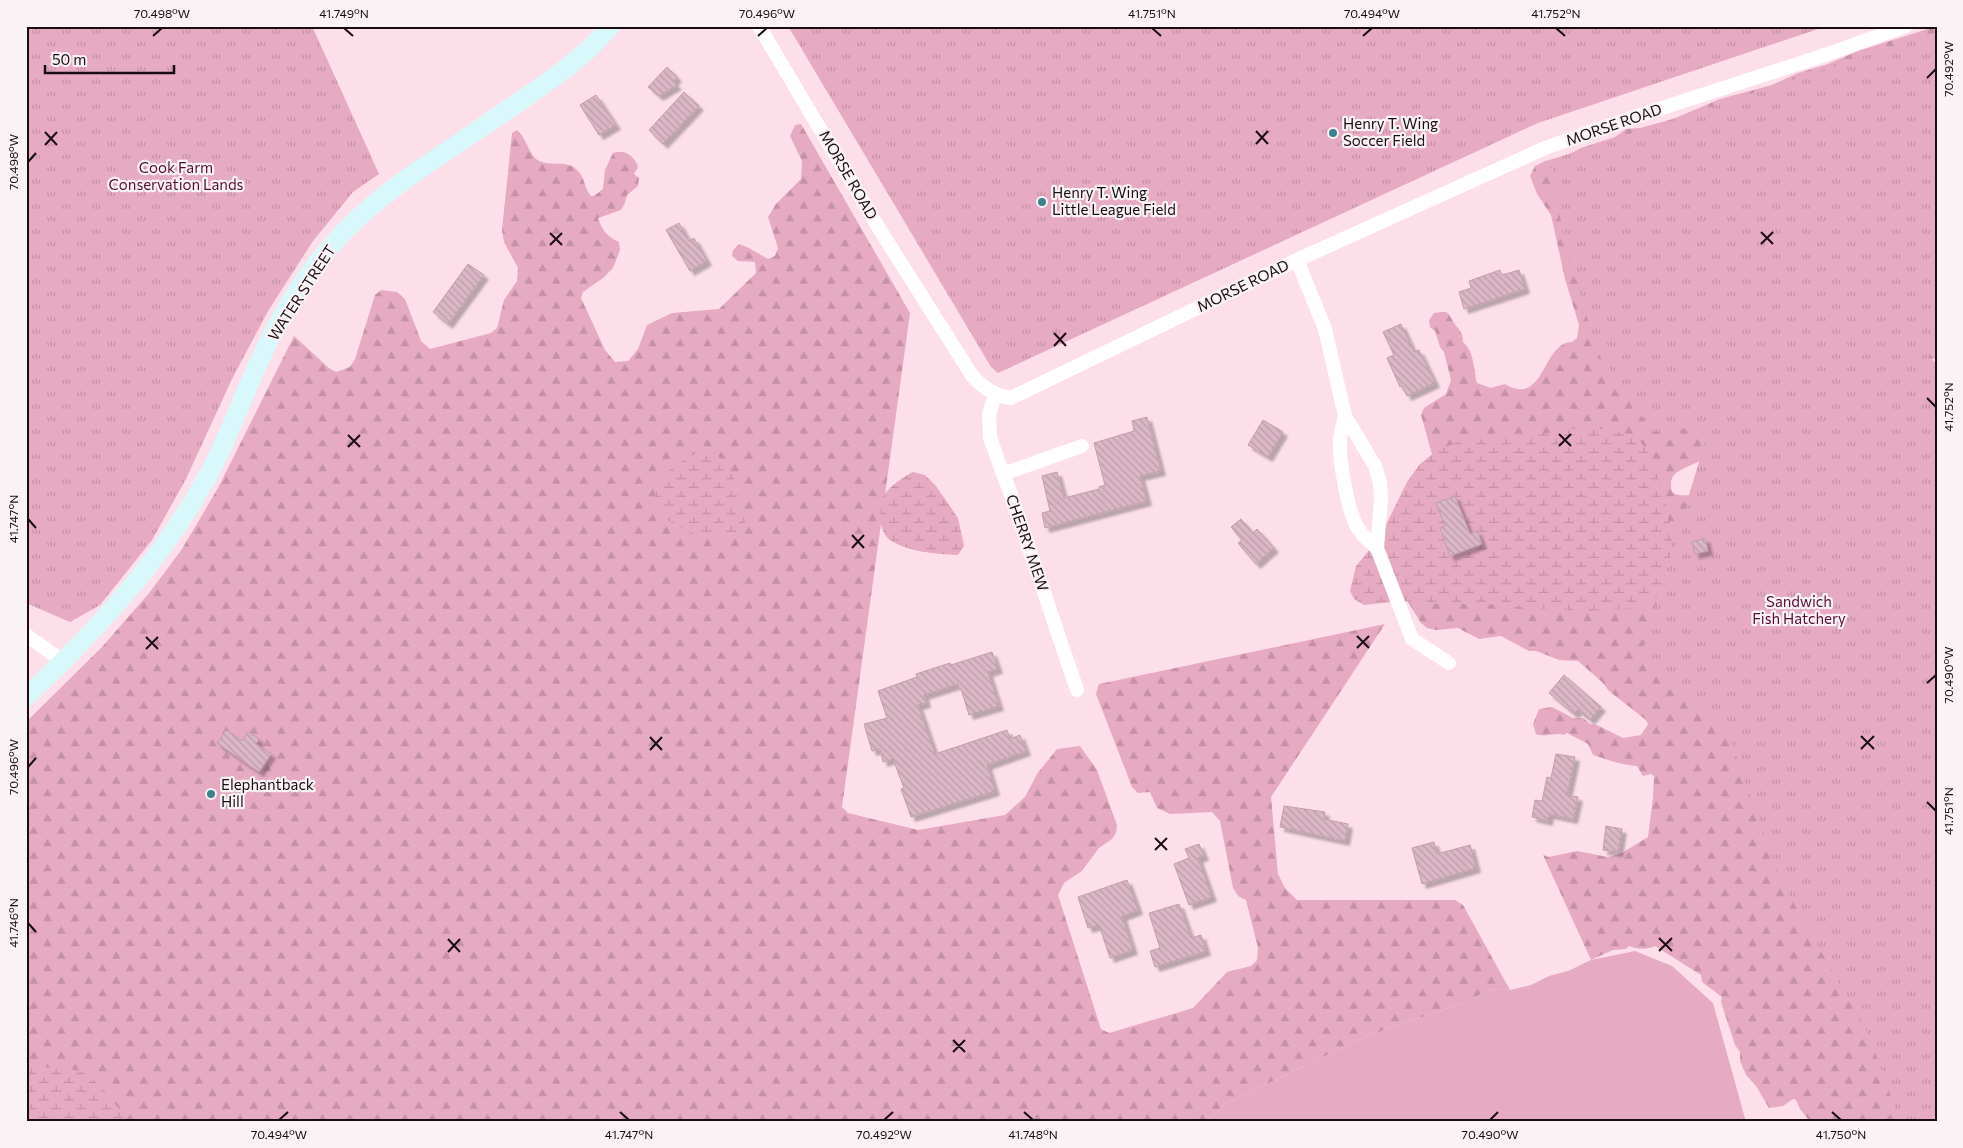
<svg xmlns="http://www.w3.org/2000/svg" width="1963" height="1148" font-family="Commissioner,sans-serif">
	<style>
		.green { fill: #e6aac2 }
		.forest { fill: url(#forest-firs) }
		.wetland { fill: url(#wetland-marsh) }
		.park { fill: url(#park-tufts) }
		.building { fill: url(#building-back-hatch); stroke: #c19eac; filter: url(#shadow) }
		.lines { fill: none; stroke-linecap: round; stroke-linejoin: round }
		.minor { stroke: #fff; stroke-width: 14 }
		.secondary { stroke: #d9f8fc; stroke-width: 19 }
		.ticks { fill: none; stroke: #190d12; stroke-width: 2 }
		.poi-dot { fill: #3b828c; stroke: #faf3f6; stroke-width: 2 }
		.labels { text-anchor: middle; stroke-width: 4.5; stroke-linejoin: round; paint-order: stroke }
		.poi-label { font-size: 15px; fill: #190d12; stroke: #faf3f6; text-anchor: start }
		.street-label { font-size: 15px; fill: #190d12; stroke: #faf3f6 }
		.park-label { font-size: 15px; fill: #5a0c37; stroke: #faf3f6 }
		.neatline { fill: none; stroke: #190d12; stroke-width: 2 }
		.ticks-label { font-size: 12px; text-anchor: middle; fill: #190d12 }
	</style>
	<defs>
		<pattern id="forest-firs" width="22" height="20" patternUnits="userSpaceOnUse" patternTransform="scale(1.25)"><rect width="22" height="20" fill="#e6aac2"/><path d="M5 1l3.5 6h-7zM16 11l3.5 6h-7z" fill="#c591a6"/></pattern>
		<pattern id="wetland-marsh" width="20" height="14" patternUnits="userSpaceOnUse" patternTransform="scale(1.25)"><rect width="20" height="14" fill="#e6aac2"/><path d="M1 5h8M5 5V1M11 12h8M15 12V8" fill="none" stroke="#c591a6"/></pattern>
		<pattern id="park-tufts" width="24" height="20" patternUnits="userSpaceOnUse" patternTransform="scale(1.25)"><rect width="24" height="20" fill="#e6aac2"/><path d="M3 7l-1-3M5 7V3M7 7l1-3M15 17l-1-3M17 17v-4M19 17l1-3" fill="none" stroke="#c591a6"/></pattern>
		<pattern id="building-back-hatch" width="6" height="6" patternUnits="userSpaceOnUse" patternTransform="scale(1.25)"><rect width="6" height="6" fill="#dbb7c5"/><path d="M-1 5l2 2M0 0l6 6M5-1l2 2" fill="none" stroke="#bb9ca8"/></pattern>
		<filter id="shadow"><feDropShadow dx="4.5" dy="4.5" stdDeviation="1" flood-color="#0004"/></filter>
	</defs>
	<rect width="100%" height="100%" fill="#fddfea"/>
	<!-- green -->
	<path class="green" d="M 1635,951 L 1672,966 L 1713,1003 L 1746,1122 L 1206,1122 L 1225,1104 L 1367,1036 L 1457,1005 L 1490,990 L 1502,989 L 1510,990 L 1531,985 L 1549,976 L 1568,971 L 1591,960 Z"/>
	<!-- forest -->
	<g class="forest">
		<path d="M 1937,26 L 1937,351 L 1932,360 L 1702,460 C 1694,464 1683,468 1676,473 C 1672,476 1671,480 1671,485 C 1670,498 1683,495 1693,495 L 1937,1122 L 1810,1122 L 1800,1109 L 1796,1100 L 1793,1099 L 1783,1106 L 1769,1108 L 1756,1086 L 1746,1075 L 1740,1061 L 1740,1052 L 1735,1045 L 1721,1002 L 1722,997 L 1702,982 L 1701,975 L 1655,946 C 1648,950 1635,949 1629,946 L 1626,949 L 1613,950 L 1591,960 L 1543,855 L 1549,857 L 1577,851 L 1608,857 L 1620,854 L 1648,837 L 1653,798 L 1654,776 L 1651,774 L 1643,776 L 1637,766 C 1622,765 1608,760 1593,755 L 1588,744 L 1567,733 L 1564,735 C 1554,732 1547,738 1536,734 L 1533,724 L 1539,709 L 1552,707 L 1573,718 L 1583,718 L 1590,724 L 1597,725 L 1623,738 L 1641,735 L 1648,724 L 1646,720 L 1609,691 L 1602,682 L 1578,661 L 1559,660 L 1536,651 L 1529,651 L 1501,636 L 1479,639 L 1458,628 L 1436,630 L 1427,628 L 1421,623 L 1405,597 L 1433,458 L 1421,415 L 1424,408 L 1446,394 L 1451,380 L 1444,352 L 1440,347 L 1435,331 L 1430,327 L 1429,320 L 1434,313 C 1449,311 1447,311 1454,323 C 1459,330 1463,332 1463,342 C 1475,353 1473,368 1477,383 L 1491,388 L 1505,384 C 1545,408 1542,342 1572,342 L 1577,338 L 1579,325 L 1565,279 L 1551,215 L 1537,194 L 1530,176 L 1535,166 L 1545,161 L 1566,156 L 1581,148 L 1615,137 L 1626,129 L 1640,128 L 1673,119 L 1720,99 L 1772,85 L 1798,73 L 1828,64 L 1858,51 Z"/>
		<path d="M 801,124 L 910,313 L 842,807 L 848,813 L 918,830 L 1005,815 L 1025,797 L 1037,774 L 1057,749 L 1080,746 L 1097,770 L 1117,825 L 1116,833 L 1112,839 L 1099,848 L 1082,871 L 1064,883 L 1058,895 L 1101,1029 L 1109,1033 L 1193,1008 L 1227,972 L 1251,966 L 1257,960 L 1258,948 L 1246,900 L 1238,896 L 1233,888 L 1220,821 L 1212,812 L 1170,814 L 1157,808 L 1150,792 L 1138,793 L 1132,787 L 1096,694 L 1099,684 L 1385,624 L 1271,797 L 1278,874 L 1285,888 L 1297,900 L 1455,900 L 1463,905 L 1510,990 L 1502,989 L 1490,990 L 1457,1005 L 1367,1036 L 1225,1104 L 1206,1122 L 26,1122 L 26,722 L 102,647 L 150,592 L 182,549 L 218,488 L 294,336 L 329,368 L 336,372 L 350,367 L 355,359 L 375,295 L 381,290 L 397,292 L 405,299 L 421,341 L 430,349 L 491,333 L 497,328 L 504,300 L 517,281 L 518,268 L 504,242 L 502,230 L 512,133 L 517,130 C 526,137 528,152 536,159 C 548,168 565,159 576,169 C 585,176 584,188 591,196 L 594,196 L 603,189 L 605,170 L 613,153 C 624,149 635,156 638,167 L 634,174 L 639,178 L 638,186 L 627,195 L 625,203 L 621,210 L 598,218 C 602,230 607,237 619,242 L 620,250 L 613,268 L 603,278 L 583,292 L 581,298 L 605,350 L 615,362 L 628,361 L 638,349 L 647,325 L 672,313 L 719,309 L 756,273 L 755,262 L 738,261 L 732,256 L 733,250 L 739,244 L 747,247 L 768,259 L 775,256 L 778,248 L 768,217 L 776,204 L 801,179 L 802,161 L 790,136 L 795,125 Z"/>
	</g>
	<!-- wetland -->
	<g class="wetland">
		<path d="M 1581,428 C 1598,429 1622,428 1637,439 C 1647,446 1653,464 1657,475 C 1671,517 1678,548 1666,592 L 1638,608 L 1590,611 L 1540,609 L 1486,604 L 1436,604 L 1401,601 L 1364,605 L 1354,599 L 1350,591 L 1356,566 L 1380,537 L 1407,482 L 1420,464 L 1436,451 L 1458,442 L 1547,433 Z"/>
		<path d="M 712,448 C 720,459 731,471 737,484 C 739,489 737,497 739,503 C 743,518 751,519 739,535 L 698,536 L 664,519 L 654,498 C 655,494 657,487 659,483 C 670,465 692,453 712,448 Z"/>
		<path d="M 913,472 L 925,475 L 936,486 L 958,518 L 964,546 L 958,555 C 936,554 908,552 890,540 C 878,531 879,509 884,496 C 887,488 905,476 913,472 Z"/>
		<path d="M 33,1067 C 48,1068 64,1067 79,1071 C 95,1076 120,1106 125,1122 L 26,1122 L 26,1069 Z"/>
	</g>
	<!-- park -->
	<g class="park">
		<path d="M 26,26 L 312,26 L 379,174 L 353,192 L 313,241 L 268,311 L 232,379 L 186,479 L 152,540 L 100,605 L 70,622 L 26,603 Z"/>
		<path d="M 788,26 L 1827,26 L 1538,123 L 998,373 L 991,367 Z"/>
		<path d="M 1937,32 L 1937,362 L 1926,350 L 1923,351 L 1937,364 L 1937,1122 L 1900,1122 L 1869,1035 L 1780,879 L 1730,739 L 1642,649 L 1710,426 L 1653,432 L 1597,352 L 1562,228 L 1550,160 Z"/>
	</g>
	<!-- building -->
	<g class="building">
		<path d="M 667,67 L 677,77 L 673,82 L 677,85 L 659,96 L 648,87 Z"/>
		<path d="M 684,92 L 699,106 L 663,144 L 649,130 Z"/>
		<path d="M 596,95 L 616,125 L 599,135 L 580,105 Z"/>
		<path d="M 679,223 L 689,241 L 694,238 L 707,261 L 690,271 L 666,230 Z"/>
		<path d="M 468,264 L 484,275 L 448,324 L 433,312 Z"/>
		<path d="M 1500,270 L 1502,275 L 1519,270 L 1525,289 L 1464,309 L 1459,292 L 1471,288 L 1469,281 Z"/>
		<path d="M 1401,324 L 1414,352 L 1419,350 L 1435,383 L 1407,396 L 1402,386 L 1400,387 L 1387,358 L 1394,355 L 1383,332 Z"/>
		<path d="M 1147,417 L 1161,471 L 1140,476 L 1147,501 L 1045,528 L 1042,513 L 1050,511 L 1042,476 L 1057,472 L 1064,498 L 1099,489 L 1099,487 L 1105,485 L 1094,443 L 1134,431 L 1132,421 Z"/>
		<path d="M 1263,420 L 1283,432 L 1268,457 L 1248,445 Z"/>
		<path d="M 1455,496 L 1470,534 L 1477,531 L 1482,544 L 1450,556 L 1440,528 L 1445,526 L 1436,503 Z"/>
		<path d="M 1241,519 L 1253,533 L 1257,529 L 1274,548 L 1256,564 L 1238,543 L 1242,540 L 1231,527 Z"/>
		<path d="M 1705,538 L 1708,551 L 1695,554 L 1692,542 Z"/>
		<path d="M 992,652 L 998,669 L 988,672 L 999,706 L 969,715 L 961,689 L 959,689 L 958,684 L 924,695 L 926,703 L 918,705 L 935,754 L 1007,730 L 1010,739 L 1020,735 L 1026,751 L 987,765 L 995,791 L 911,817 L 901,789 L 904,788 L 893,759 L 883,762 L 880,749 L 872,751 L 864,724 L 887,718 L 878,691 L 917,677 L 916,674 L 950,663 L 951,665 Z"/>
		<path d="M 1564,675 L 1601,707 L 1590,720 L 1578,710 L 1574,714 L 1549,693 Z"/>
		<path d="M 226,730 L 242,741 L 248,732 L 259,739 L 256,744 L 271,754 L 259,772 L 217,743 Z"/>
		<path d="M 1556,754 L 1575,757 L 1567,795 L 1578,797 L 1573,819 L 1549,814 L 1548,821 L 1532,817 L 1535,800 L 1542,801 L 1547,777 L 1551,778 Z"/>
		<path d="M 1284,806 L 1325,812 L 1324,819 L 1348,824 L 1345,841 L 1280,827 Z"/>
		<path d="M 1606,826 L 1622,829 L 1618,852 L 1603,850 Z"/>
		<path d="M 1434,842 L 1437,854 L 1470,845 L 1476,868 L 1422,884 L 1412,848 Z"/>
		<path d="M 1199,844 L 1204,856 L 1198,858 L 1212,897 L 1189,905 L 1174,864 L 1189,858 L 1185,849 Z"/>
		<path d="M 1127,880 L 1138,910 L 1122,916 L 1133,950 L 1110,958 L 1099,925 L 1088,928 L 1078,897 Z"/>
		<path d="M 1179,904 L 1191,938 L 1201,935 L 1206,951 L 1155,967 L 1150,951 L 1160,948 L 1149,913 Z"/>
	</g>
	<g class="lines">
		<!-- minor -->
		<g class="minor">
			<path d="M 759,26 L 880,230 L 973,377 C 984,388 995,396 1011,398 L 1297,260 L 1545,148 L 1592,131 L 1822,56 L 1906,26"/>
			<path d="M 1297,260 L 1325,329 L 1345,416 L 1375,466 L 1380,483 L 1381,500 L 1377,548 L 1412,639 L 1449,663"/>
			<path d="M 995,394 L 989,415 L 990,438 L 1011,495 L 1077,690"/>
			<path d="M 1345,416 C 1343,425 1340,434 1340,443 C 1339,461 1348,509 1356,525 C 1360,534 1369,541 1377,548"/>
			<path d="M 1003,474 L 1082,446"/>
			<path d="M 26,635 L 64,662"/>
		</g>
		<!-- secondary -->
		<path class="secondary" d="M 26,697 C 98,629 166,556 212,468 C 234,425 249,379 271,337 C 287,305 308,272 332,245 C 367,204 412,174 456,145 C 492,120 529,96 564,70 L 589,49 L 611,26"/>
	</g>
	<!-- ticks -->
	<path class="ticks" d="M 344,28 L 353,36M 1152,28 L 1161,36M 1556,28 L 1565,36M 153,36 L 162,28M 758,36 L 767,28M 1363,36 L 1372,28M 1927,78 L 1936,69M 1256,131 L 1268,144M 45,132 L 57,145M 1256,144 L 1268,131M 45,145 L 57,132M 28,162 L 36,153M 1761,232 L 1773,244M 550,233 L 562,245M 1761,244 L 1773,232M 550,245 L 562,233M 1054,333 L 1066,346M 1054,346 L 1066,333M 1927,398 L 1936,407M 1559,434 L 1571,446M 348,435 L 360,447M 1559,446 L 1571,434M 348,447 L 360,435M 28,519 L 36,528M 852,535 L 864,548M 852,548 L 864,535M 1357,636 L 1369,648M 146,637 L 158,649M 1357,648 L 1369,636M 146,649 L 158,637M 1927,683 L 1936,675M 1861,736 L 1874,749M 650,737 L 662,750M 1861,749 L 1874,736M 650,750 L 662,737M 28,767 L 36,758M 1927,802 L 1936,811M 1155,838 L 1167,850M 1155,850 L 1167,838M 28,923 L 36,932M 1659,938 L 1672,951M 448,939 L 460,952M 1659,951 L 1672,938M 448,952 L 460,939M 953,1040 L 965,1052M 953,1052 L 965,1040M 620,1112 L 629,1120M 1024,1112 L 1033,1120M 1832,1112 L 1841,1120M 279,1120 L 288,1112M 884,1120 L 893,1112M 1490,1120 L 1498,1112"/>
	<!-- markers -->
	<g class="poi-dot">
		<circle cx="1333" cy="133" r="5"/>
		<circle cx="1042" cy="202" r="5"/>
		<circle cx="211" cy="794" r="5"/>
	</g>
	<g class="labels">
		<!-- poi labels -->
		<g class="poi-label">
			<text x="1343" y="129">Henry T. Wing<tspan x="1343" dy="17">Soccer Field</tspan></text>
			<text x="1052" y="198">Henry T. Wing<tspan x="1052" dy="17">Little League Field</tspan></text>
			<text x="221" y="790">Elephantback<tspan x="221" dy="17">Hill</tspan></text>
		</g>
		<!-- street labels -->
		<g class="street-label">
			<text transform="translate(1614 125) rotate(-19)" y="5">MORSE ROAD</text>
			<text transform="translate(848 175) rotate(60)" y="5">MORSE ROAD</text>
			<text transform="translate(1243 286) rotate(-26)" y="5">MORSE ROAD</text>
			<text transform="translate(302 293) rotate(-57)" y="5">WATER STREET</text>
			<text transform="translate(1027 543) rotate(71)" y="5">CHERRY MEW</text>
		</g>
		<!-- park labels -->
		<g class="park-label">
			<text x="176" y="173">Cook Farm<tspan x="176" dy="17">Conservation Lands</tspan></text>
			<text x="1799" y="607">Sandwich<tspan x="1799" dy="17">Fish Hatchery</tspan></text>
		</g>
	</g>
	<!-- border -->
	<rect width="1963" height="1148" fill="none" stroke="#faf3f6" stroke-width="55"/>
	<!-- scale -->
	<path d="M45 65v8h129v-8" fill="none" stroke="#190d12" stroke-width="2.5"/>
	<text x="52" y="65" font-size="15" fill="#190d12" stroke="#faf3f6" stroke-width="4" paint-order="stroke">50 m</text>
	<rect x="28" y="28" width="1908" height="1092" class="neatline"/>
	<g class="ticks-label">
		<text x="162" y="18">70.498°W</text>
		<text x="344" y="18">41.749°N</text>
		<text x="767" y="18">70.496°W</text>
		<text x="1152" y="18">41.751°N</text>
		<text x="1372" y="18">70.494°W</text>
		<text x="1556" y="18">41.752°N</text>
		<text transform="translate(1949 69) rotate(-90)" y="4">70.492°W</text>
		<text transform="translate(14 162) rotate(-90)" y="4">70.498°W</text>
		<text transform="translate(1949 407) rotate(-90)" y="4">41.752°N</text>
		<text transform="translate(14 519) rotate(-90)" y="4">41.747°N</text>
		<text transform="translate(1949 675) rotate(-90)" y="4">70.490°W</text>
		<text transform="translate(14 767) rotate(-90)" y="4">70.496°W</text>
		<text transform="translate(1949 811) rotate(-90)" y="4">41.751°N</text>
		<text transform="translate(14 923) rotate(-90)" y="4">41.746°N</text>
		<text x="279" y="1139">70.494°W</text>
		<text x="629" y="1139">41.747°N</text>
		<text x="884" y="1139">70.492°W</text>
		<text x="1033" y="1139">41.748°N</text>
		<text x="1490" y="1139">70.490°W</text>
		<text x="1841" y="1139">41.750°N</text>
	</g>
</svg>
